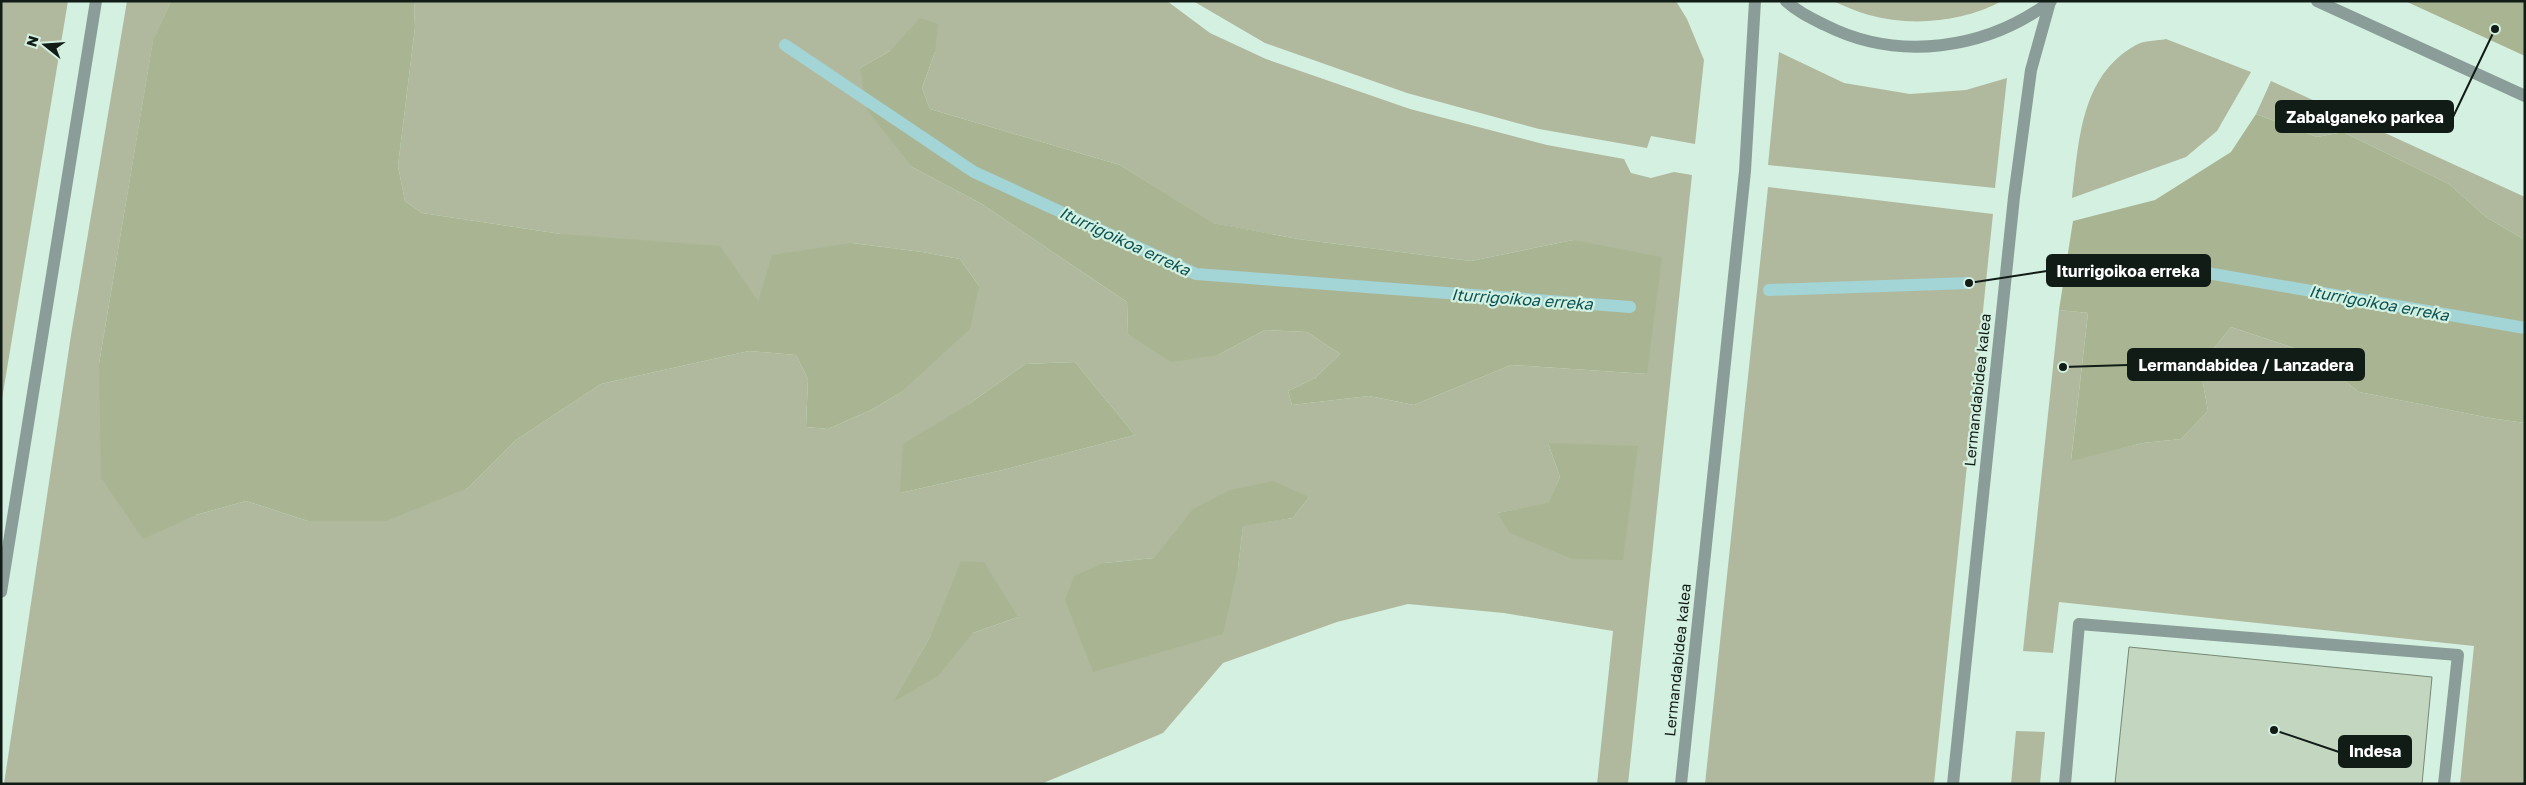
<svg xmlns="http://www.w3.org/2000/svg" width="2526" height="785" font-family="'Golos Text',sans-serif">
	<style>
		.green { fill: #b0b99e; fill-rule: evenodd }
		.forest { fill: #a9b592 }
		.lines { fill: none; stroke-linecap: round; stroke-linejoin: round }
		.stream { stroke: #a3d4d6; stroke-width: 12 }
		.building { fill: #c3d6c0; stroke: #768874 }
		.service { stroke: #8a9d98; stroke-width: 12 }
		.minor { stroke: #8a9d98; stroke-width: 12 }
		.tertiary { stroke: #8a9d98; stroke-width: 12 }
		.labels { text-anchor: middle; stroke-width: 4.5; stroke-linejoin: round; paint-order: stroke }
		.street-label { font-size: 15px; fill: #121c17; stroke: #d4f0e0 }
		.water-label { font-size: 16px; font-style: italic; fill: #085154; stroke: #d4f0e0 }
		.leader { fill: none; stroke: #121c17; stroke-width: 2 }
		.callout-dot { fill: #121c17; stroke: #d4f0e0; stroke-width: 2 }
		.callout { fill: #121c17; stroke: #121c17; stroke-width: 2 }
		.callout-label { font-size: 16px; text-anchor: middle; font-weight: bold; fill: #fff }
	</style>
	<rect width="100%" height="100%" fill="#d4f0e0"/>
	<!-- green -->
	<g class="green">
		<path d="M 1,1 L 68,1 L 1,405 Z"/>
		<path d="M 127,1 L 171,1 L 153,41 L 99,364 L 196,515 L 246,501 L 308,521 L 468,488 L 516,440 L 601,384 L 749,351 L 796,355 L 808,379 L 806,427 L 828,429 L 871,410 L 900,393 L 979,286 L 960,259 L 922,252 L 852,243 L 758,302 L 561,234 L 422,213 L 405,201 L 398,166 L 415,27 L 414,1 L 1167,1 L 1210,33 L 1266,59 L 1410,109 L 1547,145 L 1624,159 L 1631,173 L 1651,178 L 1674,172 L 1692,175 L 1628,784 L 1597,784 L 1613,631 L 1504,613 L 1408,604 L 1337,622 L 1223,663 L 1163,733 L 1041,784 L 4,784 L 71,335 ZM 890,51 L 935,52 L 922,88 L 930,109 L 1120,165 L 1212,223 L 1298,239 L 1471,261 L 1573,240 L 1647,374 L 1511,365 L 1414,405 L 1369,396 L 1292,405 L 1288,391 L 1315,378 L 1340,354 L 1307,332 L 1265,330 L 1218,355 L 1128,334 L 1127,302 L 980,203 L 912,167 L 860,68 ZM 1075,362 L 1135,435 L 1007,469 L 900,493 L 969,404 L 1025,364 ZM 1548,443 L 1622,560 L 1497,513 L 1548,504 L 1560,477 ZM 1309,497 L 1293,518 L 1243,525 L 1238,568 L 1104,563 L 1154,558 ZM 1018,617 L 973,633 L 894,701 L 931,635 Z"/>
		<path d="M 1193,1 L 1676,1 L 1687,19 L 1704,60 L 1695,144 L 1651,136 L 1647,148 L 1539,129 L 1407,93 L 1265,43 Z"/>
		<path d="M 1833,1 L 2002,1 C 1963,22 1911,27 1869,15 C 1857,12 1845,6 1833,1 Z"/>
		<path d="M 2166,39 L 2251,72 L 2217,131 L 2186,157 L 2072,198 C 2079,142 2080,76 2136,45 C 2144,40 2157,41 2166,39 Z"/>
		<path d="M 1779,52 L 1844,83 L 1910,94 L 1966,90 L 2007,78 L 1995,188 L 1768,165 Z"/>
		<path d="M 2271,81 L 2525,197 L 2525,240 L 2486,217 L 2449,184 L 2343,132 L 2317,137 L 2256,114 Z"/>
		<path d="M 1768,187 L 1993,214 L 1934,784 L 1705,784 Z"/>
		<path d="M 2059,310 L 2088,313 L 2071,460 L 2143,443 L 2181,439 L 2208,411 L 2200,366 L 2231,327 L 2309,353 L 2359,392 L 2490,418 L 2525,423 L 2525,784 L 2460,784 L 2474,646 L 2059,602 L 2053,653 L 2023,651 Z"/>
		<path d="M 2016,731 L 2045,732 L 2040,784 L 2011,784 Z"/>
	</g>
	<!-- forest -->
	<g class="forest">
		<path d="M 171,1 L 414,1 L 415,27 L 398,166 L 405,201 L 422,213 L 561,234 L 720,246 L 758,301 L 772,255 L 852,243 L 922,252 L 960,259 L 979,286 L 970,329 L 900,393 L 871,410 L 828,429 L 806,427 L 808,379 L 796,355 L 749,351 L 601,384 L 516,440 L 468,488 L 386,521 L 308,521 L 246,501 L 196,515 L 143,539 L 101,478 L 99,364 L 153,40 Z"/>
		<path d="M 2405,1 L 2525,1 L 2525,56 Z"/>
		<path d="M 920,18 L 938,24 L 935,52 L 922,88 L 930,109 L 1120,165 L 1213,223 L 1298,239 L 1471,261 L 1573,240 L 1662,257 L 1647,374 L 1511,365 L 1414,405 L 1369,396 L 1292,405 L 1288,391 L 1315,378 L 1340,354 L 1307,332 L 1265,330 L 1218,355 L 1171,362 L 1128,334 L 1127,302 L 980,203 L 912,167 L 867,110 L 860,68 L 890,51 Z"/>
		<path d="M 2256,114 L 2317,137 L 2343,132 L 2449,184 L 2486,217 L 2525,240 L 2525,423 L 2490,418 L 2359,392 L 2309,353 L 2231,327 L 2200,366 L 2208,411 L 2181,439 L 2143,443 L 2071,461 L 2088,313 L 2059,310 L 2073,221 L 2155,200 L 2231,152 Z"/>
		<path d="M 1075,362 L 1135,435 L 1007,469 L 900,493 L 903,444 L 969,404 L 1025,364 Z"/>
		<path d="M 1548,443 L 1638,446 L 1623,560 L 1572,559 L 1510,533 L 1497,513 L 1548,503 L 1560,477 Z"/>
		<path d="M 1273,481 L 1309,497 L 1293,518 L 1243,526 L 1238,568 L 1223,634 L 1093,672 L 1065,600 L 1074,576 L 1104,563 L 1154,558 L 1193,509 L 1230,490 Z"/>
		<path d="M 961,561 L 984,562 L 1018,617 L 973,633 L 938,676 L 893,702 L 931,635 Z"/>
	</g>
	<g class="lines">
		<!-- stream -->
		<g class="stream">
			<path d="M 785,45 L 974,172 L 1196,274 L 1630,307"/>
			<path d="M 2114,273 L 2190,270 L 2525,328"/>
			<path d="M 1769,290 L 1969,283"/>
		</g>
	</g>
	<!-- building -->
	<path class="building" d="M 2129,647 L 2432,677 L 2422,784 L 2115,784 Z"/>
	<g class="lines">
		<!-- service -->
		<g class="service">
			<path d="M 1,592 L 96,1"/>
			<path d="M 2065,784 L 2079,624 L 2458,655 L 2444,784"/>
		</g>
		<!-- minor -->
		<path class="minor" d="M 2317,1 L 2525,96"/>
		<!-- tertiary -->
		<g class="tertiary">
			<path d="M 1786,1 C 1798,12 1811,18 1825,25 C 1898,62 1986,50 2051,1"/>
			<path d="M 1681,784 L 1745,171 L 1755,1"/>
			<path d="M 1953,784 L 2014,197 L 2031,70 L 2050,2"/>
		</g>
	</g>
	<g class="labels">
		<!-- street labels -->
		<g class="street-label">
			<text transform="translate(1978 390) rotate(-84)" y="5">Lermandabidea kalea</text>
			<text transform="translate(1678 660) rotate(-84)" y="5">Lermandabidea kalea</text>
		</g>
		<!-- water labels -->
		<g class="water-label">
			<text transform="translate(1125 241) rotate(25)" y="6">Iturrigoikoa erreka</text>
			<text transform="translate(1522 299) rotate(4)" y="6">Iturrigoikoa erreka</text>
			<text transform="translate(2379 303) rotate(10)" y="6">Iturrigoikoa erreka</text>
		</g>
	</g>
	<!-- callouts -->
	<path class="leader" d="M2495 29L2453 117M1969 283L2047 271M2063 367L2128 365M2274 730L2339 752"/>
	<g class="callout-dot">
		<circle cx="2495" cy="29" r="5"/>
		<circle cx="1969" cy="283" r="5"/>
		<circle cx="2063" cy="367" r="5"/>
		<circle cx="2274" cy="730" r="5"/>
	</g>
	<g class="callout">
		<rect x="2276" y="101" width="177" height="31" rx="5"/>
		<rect x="2047" y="255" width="163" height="31" rx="5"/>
		<rect x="2128" y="349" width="236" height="31" rx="5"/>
		<rect x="2339" y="736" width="72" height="31" rx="5"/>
	</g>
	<g class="callout-label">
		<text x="2365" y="123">Zabalganeko parkea</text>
		<text x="2128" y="277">Iturrigoikoa erreka</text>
		<text x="2246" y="371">Lermandabidea / Lanzadera</text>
		<text x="2375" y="757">Indesa</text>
	</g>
	<!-- border -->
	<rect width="2526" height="785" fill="none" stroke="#121c17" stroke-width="5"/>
	<!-- north arrow -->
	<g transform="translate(45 45) rotate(287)" stroke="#d4f0e0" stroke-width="4" paint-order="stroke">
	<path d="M0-4L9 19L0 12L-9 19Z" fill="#121c17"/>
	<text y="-8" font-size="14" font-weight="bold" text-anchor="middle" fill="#121c17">N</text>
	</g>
</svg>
